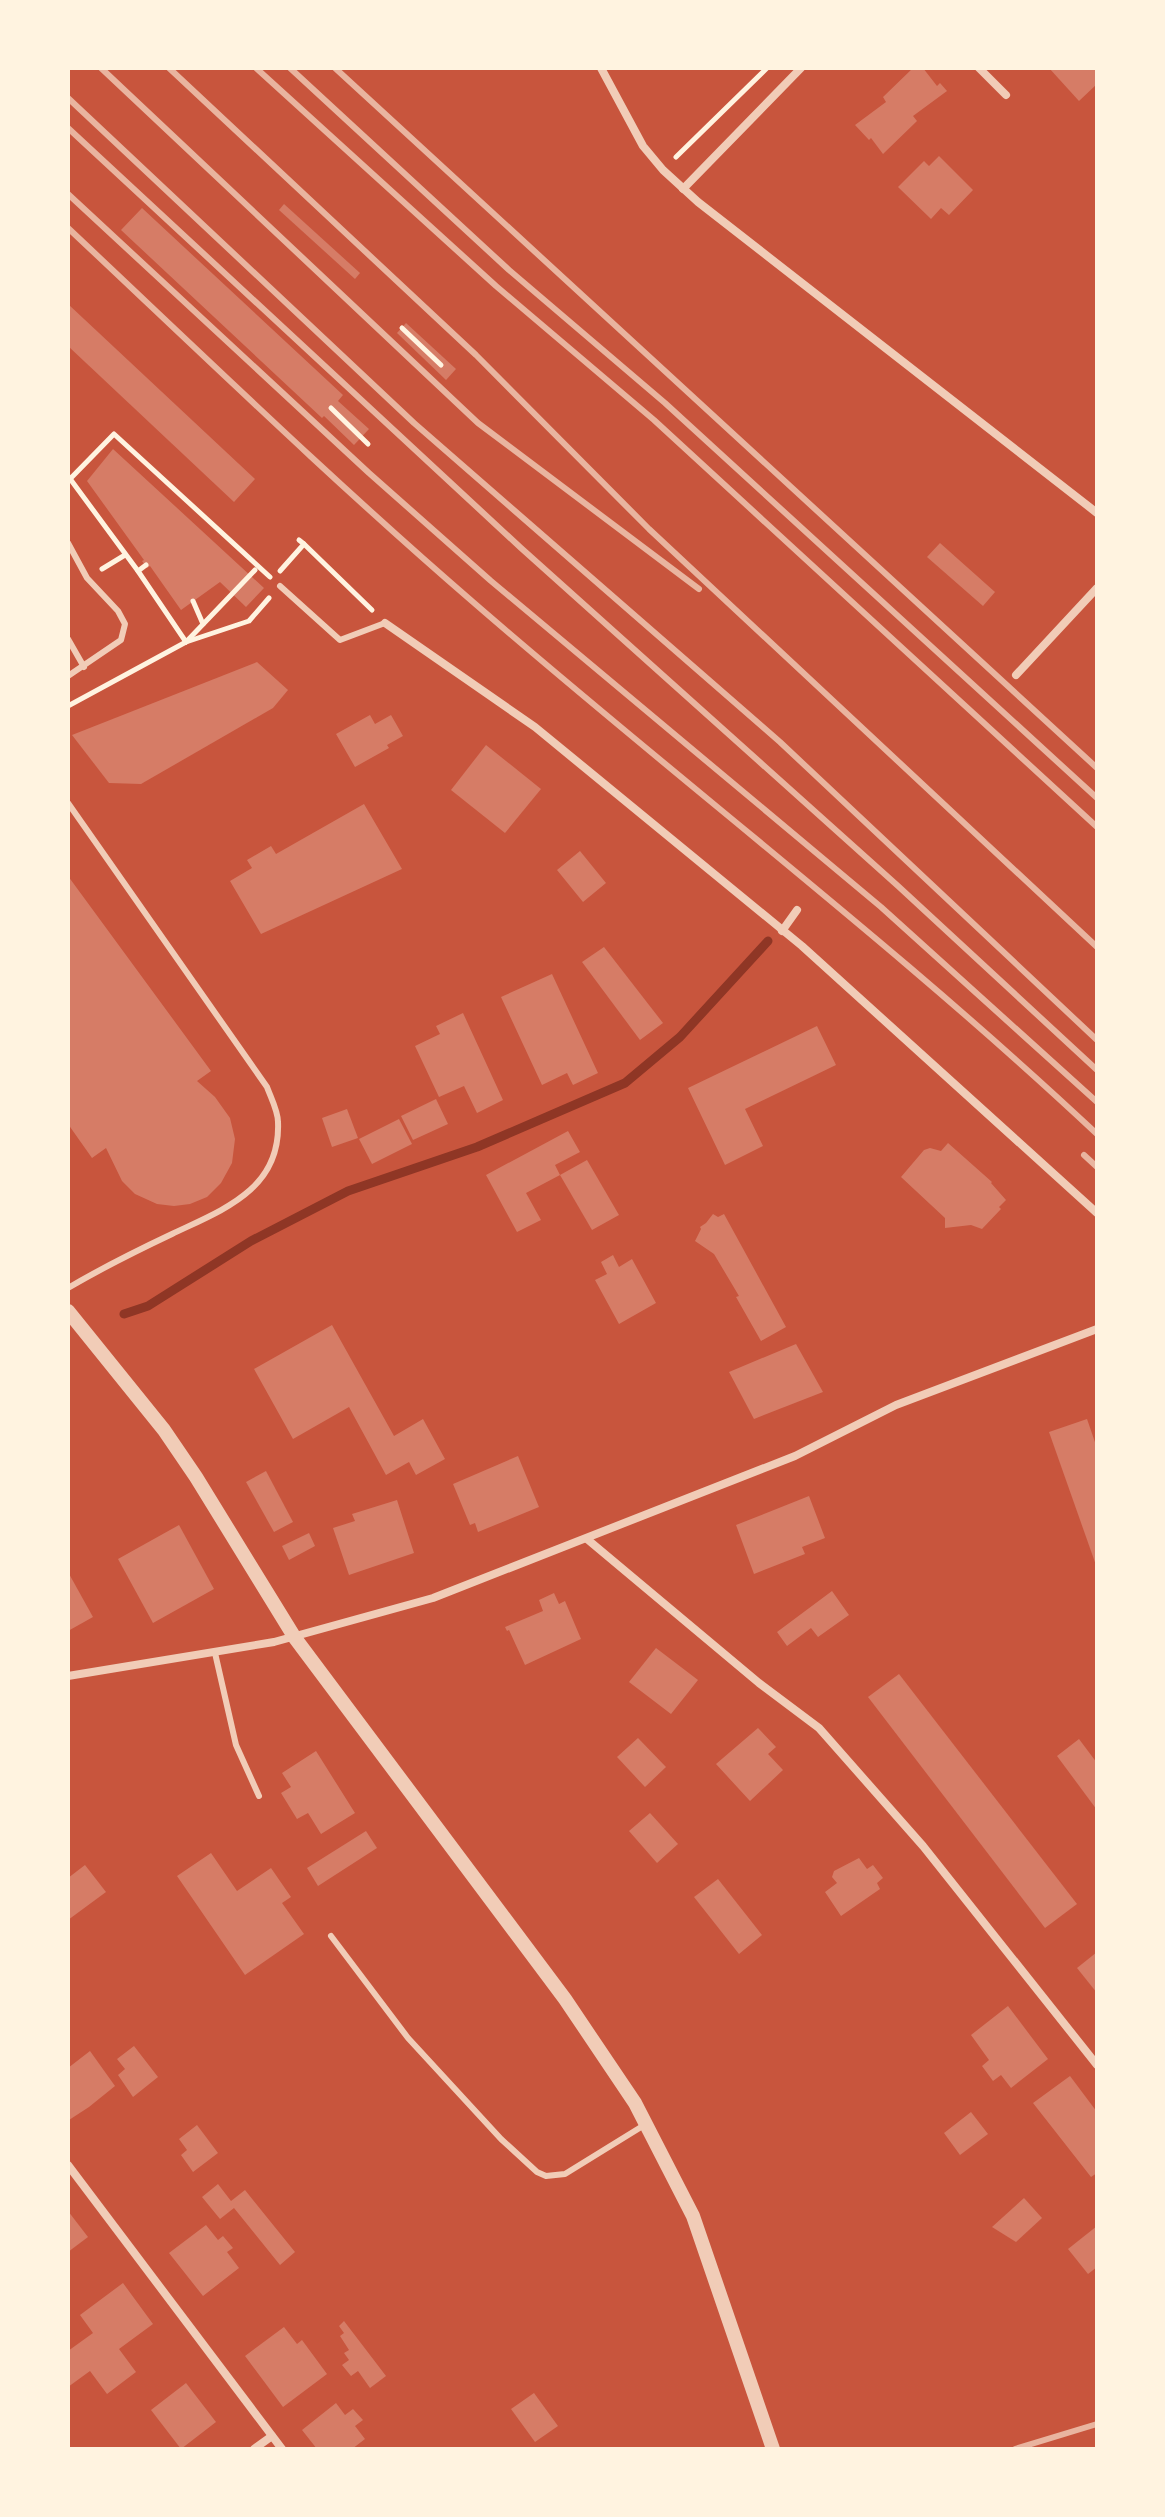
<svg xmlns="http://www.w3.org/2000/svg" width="1165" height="2517" font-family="'Asap Condensed',sans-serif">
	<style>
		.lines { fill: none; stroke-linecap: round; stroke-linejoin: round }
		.stream { stroke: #8f3625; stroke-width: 9 }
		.building { fill: #d67c66 }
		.path { stroke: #fff3e0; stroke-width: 5 }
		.service { stroke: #f1ccb7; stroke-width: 6 }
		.minor { stroke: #f1ccb7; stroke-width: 8 }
		.tertiary { stroke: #f1ccb7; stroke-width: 14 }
		.rail { stroke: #e9b49f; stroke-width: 6 }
	</style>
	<rect width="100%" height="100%" fill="#c8553d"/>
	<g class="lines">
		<!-- stream -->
		<path class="stream" d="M 124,1314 L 148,1306 L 251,1241 L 348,1191 L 477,1147 L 625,1083 L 680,1037 L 768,941"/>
	</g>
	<!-- building -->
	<g class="building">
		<path d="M 913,68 L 923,68 L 937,86 L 940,83 L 947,91 L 913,116 L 917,121 L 883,154 L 871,138 L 869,140 L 855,125 L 886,102 L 883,97 Z"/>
		<path d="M 1049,68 L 1097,68 L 1097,84 L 1079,101 Z"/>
		<path d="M 939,156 L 973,190 L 949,215 L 941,208 L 931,219 L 898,187 L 924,161 L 929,166 Z"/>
		<path d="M 284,204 L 360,273 L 355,279 L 279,210 Z"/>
		<path d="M 142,208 L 343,395 L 338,401 L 369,429 L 354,445 L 324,416 L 322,418 L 121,230 Z"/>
		<path d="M 68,304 L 255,479 L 234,502 L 68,346 Z"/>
		<path d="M 406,323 L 456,369 L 446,380 L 397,333 Z"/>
		<path d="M 113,449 L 264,588 L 246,607 L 220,582 L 181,610 L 150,566 L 147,568 L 142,561 L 144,560 L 87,481 Z"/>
		<path d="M 940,543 L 995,592 L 983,606 L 927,557 Z"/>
		<path d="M 257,662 L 288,690 L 273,708 L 141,784 L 109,783 L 72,735 Z"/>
		<path d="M 370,715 L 375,724 L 391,715 L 403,736 L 387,745 L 389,748 L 355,767 L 336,734 Z"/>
		<path d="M 486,745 L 541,789 L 505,833 L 451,790 Z"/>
		<path d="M 364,804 L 402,869 L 261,934 L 230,881 L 252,868 L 247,860 L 271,846 L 276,854 Z"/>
		<path d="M 580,851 L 606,883 L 583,902 L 557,870 Z"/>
		<path d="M 68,876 L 211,1071 L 197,1081 L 215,1097 L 230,1118 L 235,1139 L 232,1163 L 221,1183 L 207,1197 L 190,1204 L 174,1206 L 157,1204 L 135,1194 L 122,1181 L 106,1148 L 92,1158 L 68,1124 Z"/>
		<path d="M 604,947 L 663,1023 L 640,1040 L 582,962 Z"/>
		<path d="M 552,974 L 598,1073 L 573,1085 L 567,1073 L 542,1085 L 501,997 Z"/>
		<path d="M 463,1013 L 503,1100 L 477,1113 L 464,1086 L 439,1097 L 415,1046 L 440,1034 L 436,1026 Z"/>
		<path d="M 817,1026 L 836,1065 L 745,1109 L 763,1146 L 725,1165 L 688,1088 Z"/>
		<path d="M 436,1099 L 448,1124 L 413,1140 L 401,1116 Z"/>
		<path d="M 347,1109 L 358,1138 L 332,1147 L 322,1118 Z"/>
		<path d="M 399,1119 L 412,1144 L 372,1164 L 359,1139 Z"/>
		<path d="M 568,1131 L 580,1152 L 555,1165 L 560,1175 L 526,1193 L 541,1220 L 517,1232 L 486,1175 Z"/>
		<path d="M 948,1143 L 992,1182 L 991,1183 L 1006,1200 L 999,1207 L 1001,1209 L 982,1229 L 971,1225 L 945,1228 L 945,1218 L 901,1177 L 924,1150 L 930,1148 L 941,1151 Z"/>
		<path d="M 587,1160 L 619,1215 L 592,1230 L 560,1175 Z"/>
		<path d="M 713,1214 L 718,1217 L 724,1214 L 786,1327 L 761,1341 L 736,1297 L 739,1296 L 714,1254 L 695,1241 L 701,1229 L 700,1227 L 706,1223 Z"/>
		<path d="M 613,1255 L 619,1267 L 632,1259 L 656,1303 L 619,1324 L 595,1280 L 607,1274 L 601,1262 Z"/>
		<path d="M 332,1325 L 394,1436 L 423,1419 L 445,1459 L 416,1475 L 409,1462 L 386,1475 L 349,1407 L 293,1439 L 254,1369 Z"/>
		<path d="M 796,1344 L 823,1392 L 754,1419 L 729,1372 Z"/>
		<path d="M 1087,1419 L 1097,1448 L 1097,1568 L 1049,1432 Z"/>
		<path d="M 518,1456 L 539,1507 L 478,1532 L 475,1523 L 470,1525 L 453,1484 Z"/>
		<path d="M 266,1471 L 293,1522 L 274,1532 L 246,1482 Z"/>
		<path d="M 809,1496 L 825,1538 L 802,1547 L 805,1554 L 754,1574 L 736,1525 Z"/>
		<path d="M 397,1500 L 414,1553 L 349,1575 L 333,1528 L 355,1521 L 352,1514 Z"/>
		<path d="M 179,1525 L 214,1589 L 153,1623 L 118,1559 Z"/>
		<path d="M 309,1533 L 315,1546 L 289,1560 L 282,1546 Z"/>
		<path d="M 68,1572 L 93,1617 L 68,1631 Z"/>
		<path d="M 832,1591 L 849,1615 L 818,1637 L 811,1628 L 787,1646 L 777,1632 Z"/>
		<path d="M 554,1593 L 559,1604 L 565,1601 L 581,1639 L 525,1665 L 509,1630 L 507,1631 L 505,1627 L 543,1611 L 539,1600 Z"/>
		<path d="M 656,1648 L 698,1680 L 671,1714 L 629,1682 Z"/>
		<path d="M 899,1674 L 1077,1904 L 1045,1928 L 868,1697 Z"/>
		<path d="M 758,1728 L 776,1747 L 768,1754 L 783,1770 L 750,1801 L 716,1764 Z"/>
		<path d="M 638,1738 L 666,1767 L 645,1787 L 617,1757 Z"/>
		<path d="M 1079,1739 L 1097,1763 L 1097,1810 L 1057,1756 Z"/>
		<path d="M 316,1751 L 355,1813 L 321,1834 L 308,1813 L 297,1819 L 281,1793 L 291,1787 L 282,1773 Z"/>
		<path d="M 650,1813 L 678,1844 L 657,1863 L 629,1831 Z"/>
		<path d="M 366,1831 L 377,1848 L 318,1886 L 307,1868 Z"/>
		<path d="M 211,1853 L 237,1891 L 271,1868 L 291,1897 L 282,1903 L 304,1934 L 245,1975 L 177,1876 Z"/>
		<path d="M 859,1858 L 867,1869 L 873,1865 L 883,1878 L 877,1883 L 880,1889 L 841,1916 L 825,1892 L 837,1883 L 832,1877 L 834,1871 Z"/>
		<path d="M 85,1865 L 106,1892 L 68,1920 L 68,1878 Z"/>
		<path d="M 718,1879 L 762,1935 L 739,1954 L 694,1897 Z"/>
		<path d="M 1097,1952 L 1097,1993 L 1077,1968 Z"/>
		<path d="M 1008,2006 L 1048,2059 L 1011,2088 L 1001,2075 L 993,2081 L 982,2066 L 989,2060 L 971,2035 Z"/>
		<path d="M 134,2046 L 158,2077 L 133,2097 L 118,2075 L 125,2069 L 117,2059 Z"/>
		<path d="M 90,2051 L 115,2086 L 89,2107 L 69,2120 L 68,2068 Z"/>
		<path d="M 1070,2076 L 1097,2112 L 1097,2132 L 1095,2134 L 1097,2137 L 1097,2173 L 1091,2177 L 1033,2103 Z"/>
		<path d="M 971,2112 L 988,2134 L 960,2155 L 944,2133 Z"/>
		<path d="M 197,2125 L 218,2153 L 193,2172 L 181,2155 L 187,2150 L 179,2139 Z"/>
		<path d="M 218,2184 L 231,2201 L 245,2190 L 295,2252 L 280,2265 L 234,2208 L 220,2219 L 202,2197 Z"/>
		<path d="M 1024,2198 L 1042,2218 L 1016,2242 L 992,2227 Z"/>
		<path d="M 68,2211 L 88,2237 L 68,2252 Z"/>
		<path d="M 206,2225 L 218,2240 L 223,2236 L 233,2248 L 227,2252 L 239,2268 L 203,2296 L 169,2253 Z"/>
		<path d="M 1097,2226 L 1097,2267 L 1088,2274 L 1068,2249 Z"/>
		<path d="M 123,2283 L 153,2324 L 119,2349 L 136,2372 L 107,2394 L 90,2371 L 68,2387 L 68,2351 L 93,2333 L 80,2315 Z"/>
		<path d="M 344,2321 L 386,2376 L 370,2388 L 358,2371 L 351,2376 L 342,2365 L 349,2360 L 344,2353 L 349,2350 L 340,2336 L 344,2333 L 339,2326 Z"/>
		<path d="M 284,2327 L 297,2344 L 302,2340 L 327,2374 L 283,2407 L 245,2356 Z"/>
		<path d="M 186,2383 L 216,2422 L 181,2449 L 151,2410 Z"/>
		<path d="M 534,2393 L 558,2426 L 535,2442 L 511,2409 Z"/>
		<path d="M 336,2403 L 345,2415 L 353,2409 L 363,2420 L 355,2426 L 365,2439 L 352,2449 L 317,2449 L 302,2430 Z"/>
	</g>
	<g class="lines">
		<!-- path -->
		<g class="path">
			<path d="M 676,157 L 767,68"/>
			<path d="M 402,328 L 441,365"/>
			<path d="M 331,408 L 368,444"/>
			<path d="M 68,476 L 138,571 L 186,642"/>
			<path d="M 70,479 L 114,434 L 270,577"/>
			<path d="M 304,544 L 372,610"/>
			<path d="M 102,569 L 125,555"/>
			<path d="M 138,571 L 146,565"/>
			<path d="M 280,571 L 304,544 L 299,540"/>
			<path d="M 193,601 L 203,624"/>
			<path d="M 186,642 L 255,570"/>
			<path d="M 68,706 L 186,642 L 249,621 L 269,598"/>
		</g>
		<!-- service -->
		<g class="service">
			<path d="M 68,543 L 87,578 L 118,611 L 125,624 L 121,640 L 68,676"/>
			<path d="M 280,586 L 340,640 L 385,623"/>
			<path d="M 68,639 L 84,667"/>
			<path d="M 68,803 L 267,1087 C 271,1098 278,1111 278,1122 C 281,1190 222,1210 172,1234 C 136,1251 102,1268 68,1288"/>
			<path d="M 215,1653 L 236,1745 L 259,1796"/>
			<path d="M 331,1936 L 408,2038 L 501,2139 L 537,2172 L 546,2176 L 565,2174 L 646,2124"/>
		</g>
		<!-- minor -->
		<g class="minor">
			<path d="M 601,68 L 643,146 L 663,170 L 698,202 L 1097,513"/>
			<path d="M 979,68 L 1006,95"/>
			<path d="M 683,189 L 801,68"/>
			<path d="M 385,623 L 535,727 L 802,946 L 1097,1213"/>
			<path d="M 1016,675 L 1097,588"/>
			<path d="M 782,931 L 797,910"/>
			<path d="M 587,1539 L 759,1683 L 819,1728 L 923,1846 L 1097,2065"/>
			<path d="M 68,1676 L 274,1642 L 433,1598 L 795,1456 L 896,1405 L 1097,1329"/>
			<path d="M 68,2165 L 282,2449"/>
			<path d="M 254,2449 L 272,2436"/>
		</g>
		<!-- tertiary -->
		<path class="tertiary" d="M 68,1311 L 164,1430 L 196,1477 L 295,1638 L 565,1999 L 635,2103 L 693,2216 L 773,2449"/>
		<!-- rail -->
		<g class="rail">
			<path d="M 101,68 L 478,423 L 699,589"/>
			<path d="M 169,68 L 476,355 L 649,529 L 1097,947"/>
			<path d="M 256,68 L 496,286 L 654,420 L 1097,827"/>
			<path d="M 290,68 L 509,270 L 665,403 L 1097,798"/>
			<path d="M 335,68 L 1097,768"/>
			<path d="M 68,98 L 414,423 L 780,742 L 1097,1040"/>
			<path d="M 68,128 L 521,548 L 898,886 L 1097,1070"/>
			<path d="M 68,194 L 369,473 L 491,581 L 881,907 L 1097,1102"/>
			<path d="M 68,228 C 202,354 334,482 473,602 C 679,781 898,947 1097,1134"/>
			<path d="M 1084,1155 L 1097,1167"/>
			<path d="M 1015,2449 L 1097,2424"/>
		</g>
	</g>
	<!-- border -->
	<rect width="1165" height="2517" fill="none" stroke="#fff3e0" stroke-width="140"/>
</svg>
